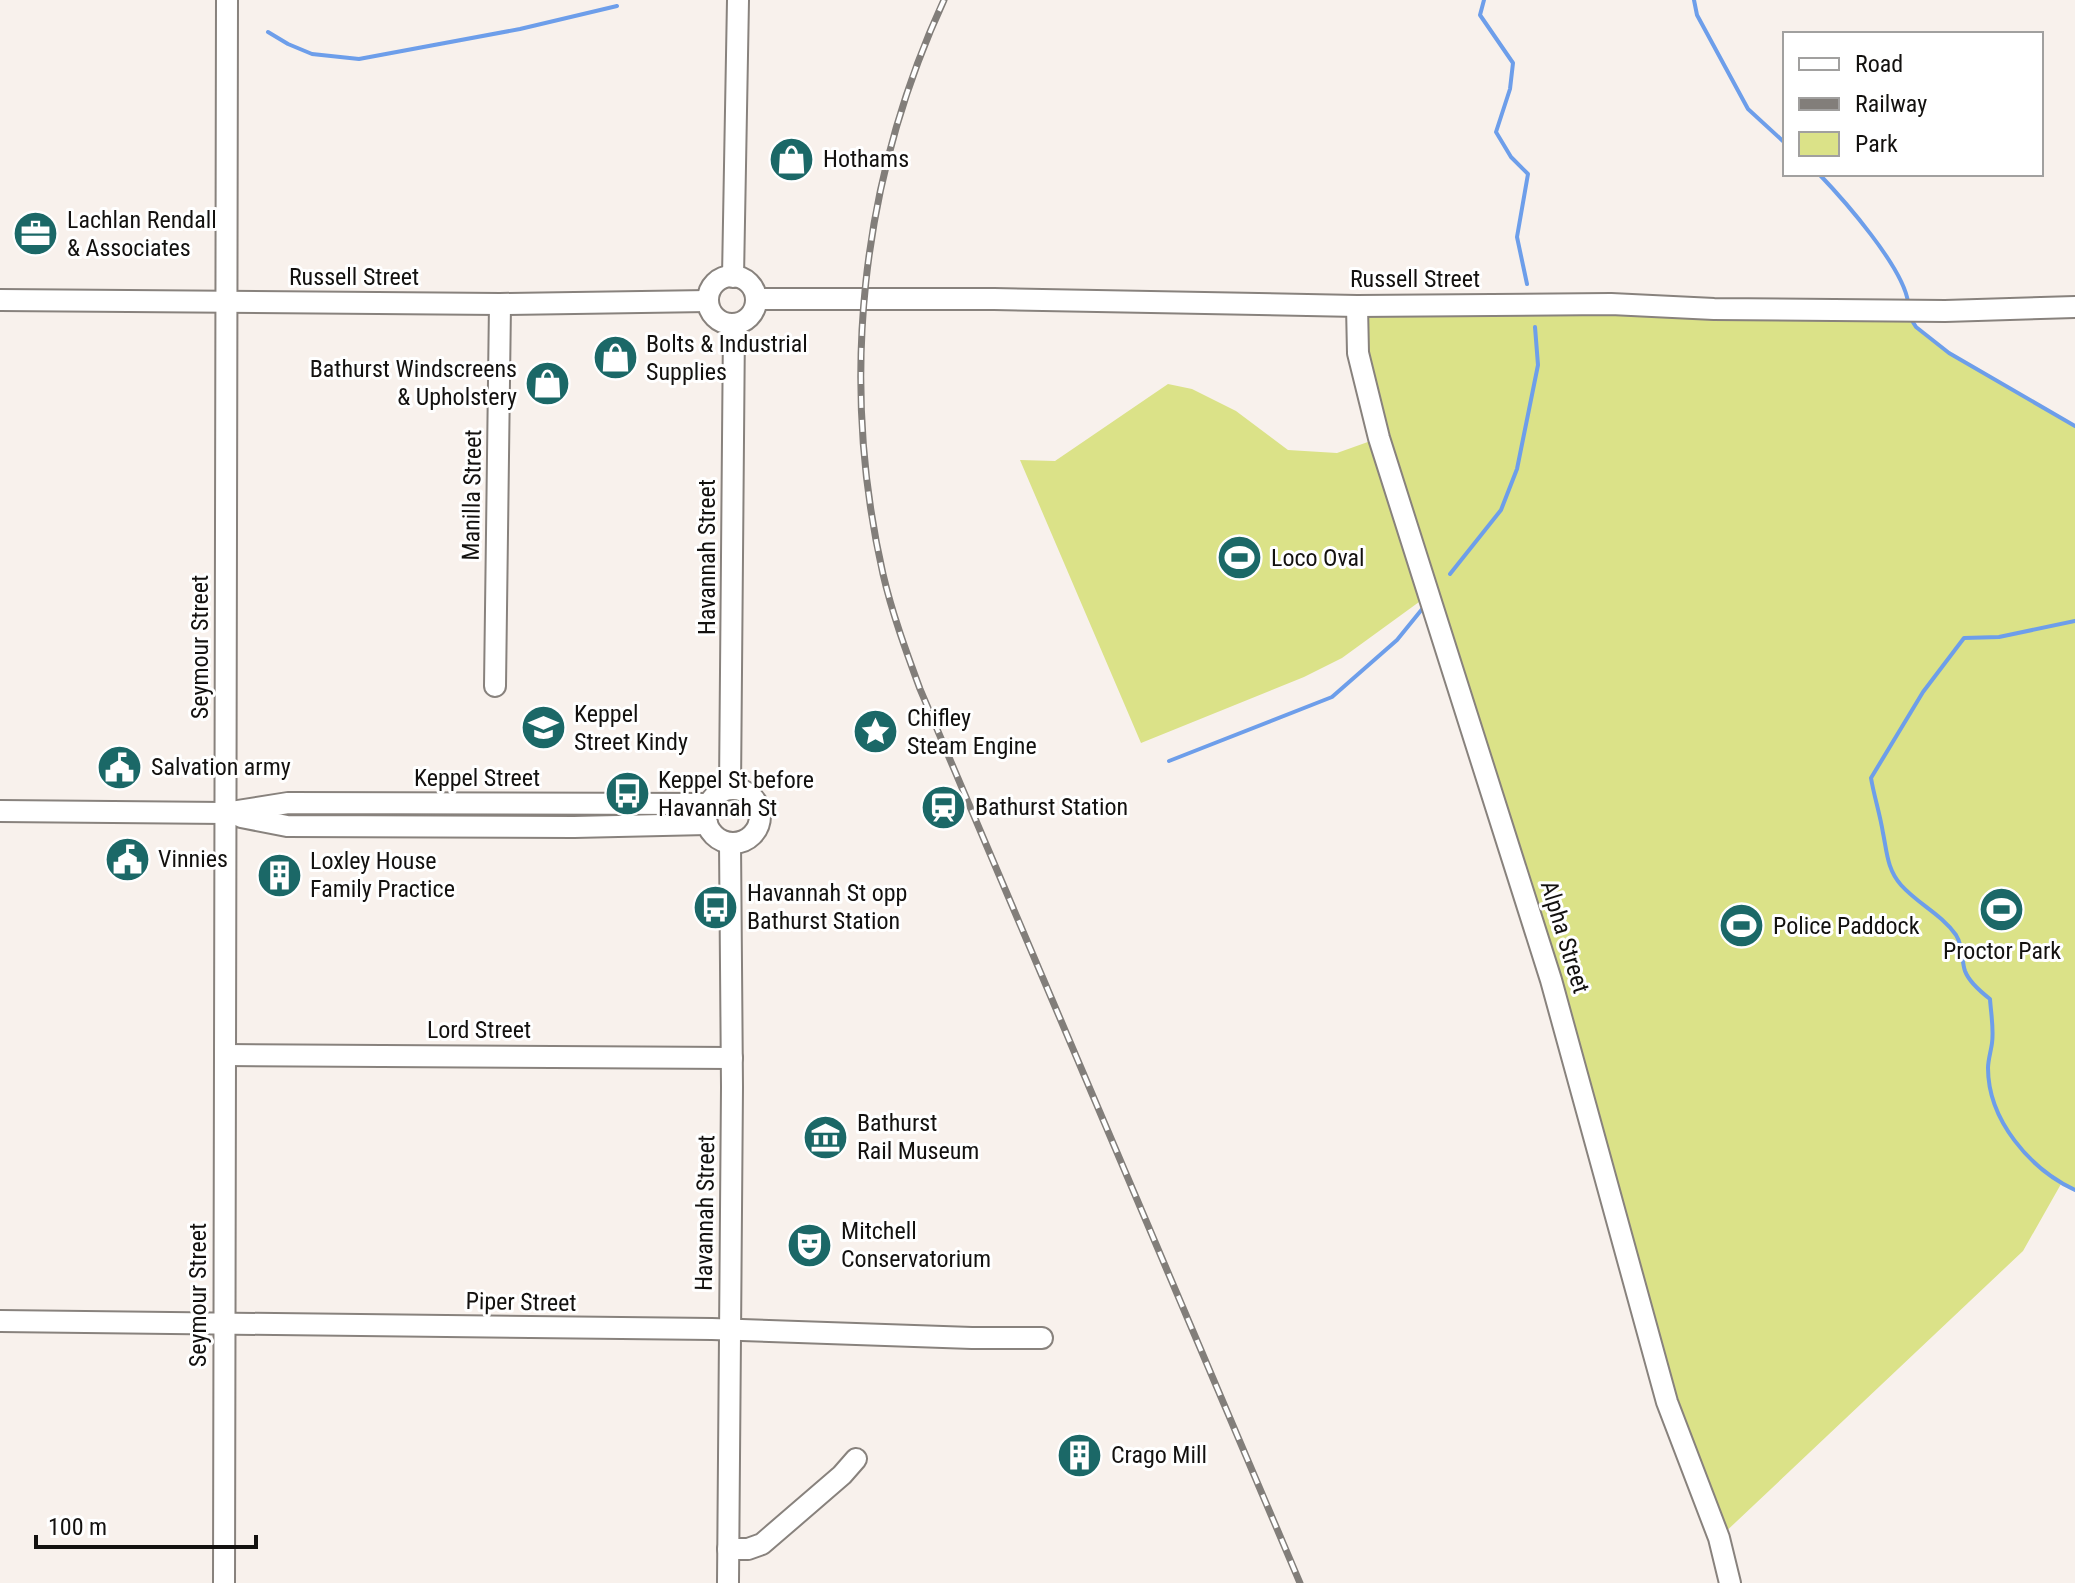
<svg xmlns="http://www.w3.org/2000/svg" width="2075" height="1583" font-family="'Roboto Condensed',sans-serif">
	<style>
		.green { fill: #dbe288 }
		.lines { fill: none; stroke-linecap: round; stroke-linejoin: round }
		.stream { stroke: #6d9eea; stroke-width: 4 }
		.minor-casing { stroke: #88827d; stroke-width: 24 }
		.minor { stroke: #fff; stroke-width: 20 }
		.rail-casing { stroke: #827e7a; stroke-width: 7 }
		.rail { stroke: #fff; stroke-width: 4; stroke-dasharray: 12; stroke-linecap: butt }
		.labels { text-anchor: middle; stroke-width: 6; stroke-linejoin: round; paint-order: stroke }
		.poi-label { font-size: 24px; fill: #13110f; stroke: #fff; text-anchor: start }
		.street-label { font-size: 24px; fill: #13110f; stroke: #fff }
	</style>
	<rect width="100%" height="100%" fill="#f8f1ec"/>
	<!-- green -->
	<path class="green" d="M 1357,306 L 1909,314 L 1916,327 L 1949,353 L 2075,426 L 2075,1190 L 2061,1184 L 2023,1251 L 1719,1538 L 1430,594 L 1342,658 L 1304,677 L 1141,743 L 1020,460 L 1055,461 L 1168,384 L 1192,389 L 1236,411 L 1288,450 L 1337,453 L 1379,438 Z"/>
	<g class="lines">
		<!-- stream -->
		<g class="stream">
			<path d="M 1484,0 L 1480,15 L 1513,63 L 1510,89 L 1496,132 L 1511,157 L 1528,174 L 1517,237 L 1527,284"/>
			<path d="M 1694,0 L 1697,15 L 1748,109 L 1785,143"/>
			<path d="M 268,32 L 288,44 L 312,54 L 359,59 L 520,29 L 617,6"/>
			<path d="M 1819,174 C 1844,200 1903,267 1908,302"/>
			<path d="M 1911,319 L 1916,327 L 1949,353 L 2075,426"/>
			<path d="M 1450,574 L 1501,510 L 1517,469 L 1538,365 L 1535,327"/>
			<path d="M 2075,621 L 1999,637 L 1964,638 L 1923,692 L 1871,778 C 1874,796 1880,814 1883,833 C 1887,852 1887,869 1901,885 C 1918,904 1941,914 1956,935 C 1964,948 1961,959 1965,971 C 1969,982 1981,992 1990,999 C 1991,1014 1994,1029 1992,1043 C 1991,1051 1988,1060 1988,1068 C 1988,1120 2030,1169 2075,1190"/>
			<path d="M 1169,761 L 1332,697 L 1397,640 L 1423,608"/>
		</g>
		<defs>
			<g id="minor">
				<circle cx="732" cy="300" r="24"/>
				<path d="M 733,277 L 738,0"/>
				<path d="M 756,299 L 994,299 L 1357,306 L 1611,304 L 1714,309 L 1945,311 L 2075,307"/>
				<path d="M 0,300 L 500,304 L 708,301"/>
				<path d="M 1357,306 L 1358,353 L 1379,438 L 1551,980 L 1667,1402 L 1719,1538 L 1730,1583"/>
				<path d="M 495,686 L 500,304"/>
				<path d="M 730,788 L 734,325"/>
				<circle cx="733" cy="816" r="27"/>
				<path d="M 0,811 L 225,813 L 288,803 L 708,804"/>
				<path d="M 241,817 L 287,826 L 574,827 L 707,824"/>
				<path d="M 225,1055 L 732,1058"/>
				<path d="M 0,1321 L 712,1329 L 972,1338 L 1042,1338"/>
				<path d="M 728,1549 L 748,1549 L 762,1544 L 842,1475 L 856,1459"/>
				<path d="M 224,1583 L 227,0"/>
				<path d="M 728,1583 L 732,1087 L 730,843"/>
			</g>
		</defs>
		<!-- minor casing -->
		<use href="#minor" class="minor-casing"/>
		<!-- minor -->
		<use href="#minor" class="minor"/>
		<defs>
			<path id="rail" d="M 944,0 C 861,180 839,380 883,574 C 892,613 906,651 920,689 L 1300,1583"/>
		</defs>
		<!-- rail casing -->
		<use href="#rail" class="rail-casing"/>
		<!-- rail -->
		<use href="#rail" class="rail"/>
	</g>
	<!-- icons -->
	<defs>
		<symbol id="shop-disc" viewBox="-11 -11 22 22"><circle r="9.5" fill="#1b6867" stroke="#fff"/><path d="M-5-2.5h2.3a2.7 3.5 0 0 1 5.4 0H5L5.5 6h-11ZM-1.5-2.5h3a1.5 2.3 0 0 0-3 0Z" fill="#fff"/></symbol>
		<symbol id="office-disc" viewBox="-11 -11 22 22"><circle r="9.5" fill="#1b6867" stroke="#fff"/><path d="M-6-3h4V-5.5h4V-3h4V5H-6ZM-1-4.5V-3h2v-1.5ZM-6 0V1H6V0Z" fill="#fff"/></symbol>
		<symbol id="stadium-disc" viewBox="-11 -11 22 22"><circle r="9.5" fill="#1b6867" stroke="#fff"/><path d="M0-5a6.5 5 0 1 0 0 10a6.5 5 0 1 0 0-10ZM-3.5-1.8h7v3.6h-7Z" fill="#fff"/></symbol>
		<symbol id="school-disc" viewBox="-11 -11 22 22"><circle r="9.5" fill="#1b6867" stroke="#fff"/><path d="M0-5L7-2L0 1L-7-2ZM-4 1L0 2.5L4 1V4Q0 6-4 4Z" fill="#fff"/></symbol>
		<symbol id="sight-disc" viewBox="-11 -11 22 22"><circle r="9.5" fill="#1b6867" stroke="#fff"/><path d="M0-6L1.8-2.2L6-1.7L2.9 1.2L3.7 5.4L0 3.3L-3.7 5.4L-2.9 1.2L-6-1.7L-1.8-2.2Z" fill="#fff"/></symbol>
		<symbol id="civic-disc" viewBox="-11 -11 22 22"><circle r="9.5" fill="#1b6867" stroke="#fff"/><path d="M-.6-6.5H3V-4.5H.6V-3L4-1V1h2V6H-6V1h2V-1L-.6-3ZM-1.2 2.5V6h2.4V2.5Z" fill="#fff"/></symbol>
		<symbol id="bus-disc" viewBox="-11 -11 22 22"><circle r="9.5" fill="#1b6867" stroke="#fff"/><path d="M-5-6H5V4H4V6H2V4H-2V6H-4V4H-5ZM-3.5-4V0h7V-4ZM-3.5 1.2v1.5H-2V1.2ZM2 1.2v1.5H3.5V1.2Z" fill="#fff"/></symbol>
		<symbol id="station-disc" viewBox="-11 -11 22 22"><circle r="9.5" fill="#1b6867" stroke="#fff"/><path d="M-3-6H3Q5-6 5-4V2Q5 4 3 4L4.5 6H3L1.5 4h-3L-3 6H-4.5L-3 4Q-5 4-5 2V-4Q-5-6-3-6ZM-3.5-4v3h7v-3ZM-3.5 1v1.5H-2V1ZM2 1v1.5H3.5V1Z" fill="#fff"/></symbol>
		<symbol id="building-disc" viewBox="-11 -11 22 22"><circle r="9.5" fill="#1b6867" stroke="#fff"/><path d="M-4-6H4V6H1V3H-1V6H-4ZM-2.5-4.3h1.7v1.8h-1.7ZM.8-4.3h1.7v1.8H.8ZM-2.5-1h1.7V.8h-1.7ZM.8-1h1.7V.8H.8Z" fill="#fff"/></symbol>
		<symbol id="museum-disc" viewBox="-11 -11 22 22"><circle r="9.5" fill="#1b6867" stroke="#fff"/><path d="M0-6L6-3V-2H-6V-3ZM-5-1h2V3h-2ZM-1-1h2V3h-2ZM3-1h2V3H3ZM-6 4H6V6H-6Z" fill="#fff"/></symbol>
		<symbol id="theatre-disc" viewBox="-11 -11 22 22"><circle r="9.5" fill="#1b6867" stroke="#fff"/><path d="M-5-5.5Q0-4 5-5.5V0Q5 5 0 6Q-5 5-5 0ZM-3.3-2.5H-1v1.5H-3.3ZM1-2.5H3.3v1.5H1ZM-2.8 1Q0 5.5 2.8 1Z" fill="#fff"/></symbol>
	</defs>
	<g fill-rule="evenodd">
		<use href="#shop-disc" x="766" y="134" width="51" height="51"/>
		<use href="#office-disc" x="10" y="208" width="51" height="51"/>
		<use href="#shop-disc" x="590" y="332" width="51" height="51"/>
		<use href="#shop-disc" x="522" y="358" width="51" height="51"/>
		<use href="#stadium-disc" x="1214" y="532" width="51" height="51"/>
		<use href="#school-disc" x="518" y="702" width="51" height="51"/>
		<use href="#sight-disc" x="850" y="706" width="51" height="51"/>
		<use href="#civic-disc" x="94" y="742" width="51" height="51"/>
		<use href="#bus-disc" x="602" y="768" width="51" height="51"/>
		<use href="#station-disc" x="918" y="782" width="51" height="51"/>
		<use href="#civic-disc" x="102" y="834" width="51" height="51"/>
		<use href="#building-disc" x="254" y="850" width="51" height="51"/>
		<use href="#bus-disc" x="690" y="882" width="51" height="51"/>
		<use href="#stadium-disc" x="1976" y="884" width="51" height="51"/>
		<use href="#stadium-disc" x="1716" y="900" width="51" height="51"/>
		<use href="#museum-disc" x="800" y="1112" width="51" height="51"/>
		<use href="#theatre-disc" x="784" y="1220" width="51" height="51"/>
		<use href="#building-disc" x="1054" y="1430" width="51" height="51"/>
	</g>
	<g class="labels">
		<!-- poi labels -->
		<g class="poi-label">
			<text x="823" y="167">Hothams</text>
			<text x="67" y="228">Lachlan Rendall<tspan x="67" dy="28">&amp; Associates</tspan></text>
			<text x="646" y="352">Bolts &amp; Industrial<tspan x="646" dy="28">Supplies</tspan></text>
			<text x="517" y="377" text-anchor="end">Bathurst Windscreens<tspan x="517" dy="28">&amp; Upholstery</tspan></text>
			<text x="1271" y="566">Loco Oval</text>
			<text x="574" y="722">Keppel<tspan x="574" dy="28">Street Kindy</tspan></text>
			<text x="907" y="726">Chifley<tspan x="907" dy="28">Steam Engine</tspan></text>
			<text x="151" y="775">Salvation army</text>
			<text x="658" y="788">Keppel St before<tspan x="658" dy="28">Havannah St</tspan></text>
			<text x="975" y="815">Bathurst Station</text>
			<text x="158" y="867">Vinnies</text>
			<text x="310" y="869">Loxley House<tspan x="310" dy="28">Family Practice</tspan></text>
			<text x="747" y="901">Havannah St opp<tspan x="747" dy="28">Bathurst Station</tspan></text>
			<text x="1773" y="934">Police Paddock</text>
			<text x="2002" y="959" text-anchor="middle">Proctor Park</text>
			<text x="857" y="1131">Bathurst<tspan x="857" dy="28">Rail Museum</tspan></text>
			<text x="841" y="1239">Mitchell<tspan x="841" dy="28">Conservatorium</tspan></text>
			<text x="1111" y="1463">Crago Mill</text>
		</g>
		<!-- street labels -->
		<g class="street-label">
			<text x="354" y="285">Russell Street</text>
			<text x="1415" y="287">Russell Street</text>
			<text transform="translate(472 495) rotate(-89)" y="8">Manilla Street</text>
			<text transform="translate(707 557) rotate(-90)" y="8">Havannah Street</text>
			<text transform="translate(200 647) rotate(-90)" y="8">Seymour Street</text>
			<text x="477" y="786">Keppel Street</text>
			<text transform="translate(1565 937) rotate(73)" y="8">Alpha Street</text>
			<text x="479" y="1038">Lord Street</text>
			<text transform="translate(705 1213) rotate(-89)" y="8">Havannah Street</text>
			<text transform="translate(198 1295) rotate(-90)" y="8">Seymour Street</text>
			<text transform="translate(521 1302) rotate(1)" y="8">Piper Street</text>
		</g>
	</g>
	<!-- legend -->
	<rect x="1783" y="32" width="260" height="144" fill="#ffffff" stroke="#a1a09f" stroke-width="2"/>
	<rect x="1799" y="58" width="40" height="12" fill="#ffffff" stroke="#a1a09f" stroke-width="2"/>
	<text x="1855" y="72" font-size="24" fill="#13110f">Road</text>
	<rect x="1799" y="98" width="40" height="12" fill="#827e7a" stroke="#a1a09f" stroke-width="2"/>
	<text x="1855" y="112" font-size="24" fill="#13110f">Railway</text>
	<rect x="1799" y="132" width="40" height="24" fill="#dbe288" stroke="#a1a09f" stroke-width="2"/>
	<text x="1855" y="152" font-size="24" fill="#13110f">Park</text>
	<!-- scale -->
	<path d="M36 1535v12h220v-12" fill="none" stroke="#13110f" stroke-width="4"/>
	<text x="48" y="1535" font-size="24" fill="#13110f" stroke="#ffffff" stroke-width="6" paint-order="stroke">100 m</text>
</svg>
